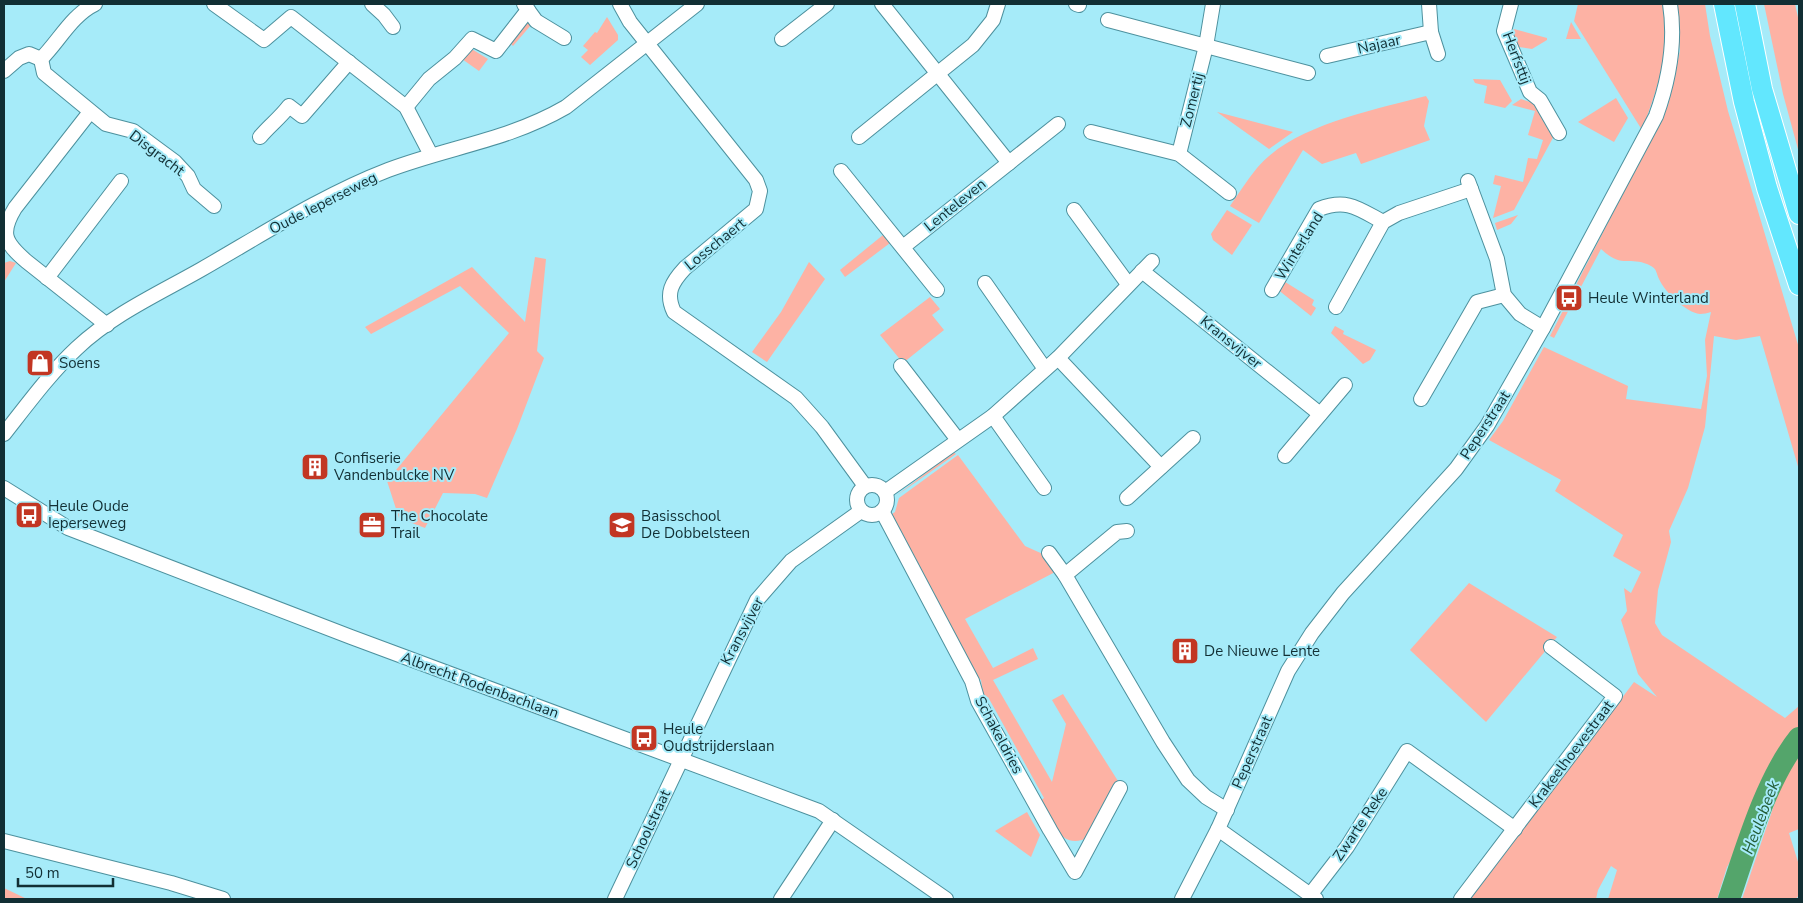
<svg xmlns="http://www.w3.org/2000/svg" width="1803" height="903" font-family="'Nunito Sans',sans-serif">
	<style>
		.green { fill: #fdb2a4 }
		.lines { fill: none; stroke-linecap: round; stroke-linejoin: round }
		.river { stroke: #54a56b; stroke-width: 22 }
		.minor-casing { stroke: #4d919e; stroke-width: 16 }
		.highway-casing { stroke: #fff; stroke-width: 22 }
		.minor { stroke: #fff; stroke-width: 14 }
		.highway { stroke: #62e7fe; stroke-width: 20 }
		.labels { text-anchor: middle; stroke-width: 4; stroke-linejoin: round; paint-order: stroke }
		.street-label { font-size: 15px; fill: #122f34; stroke: #a6ebf9 }
		.poi-label { font-size: 15px; fill: #122f34; stroke: #a6ebf9; text-anchor: start }
		.water-label { font-size: 16px; font-style: italic; fill: #245d36; stroke: #a6ebf9 }
	</style>
	<rect width="100%" height="100%" fill="#a6ebf9"/>
	<!-- green -->
	<g class="green">
		<path d="M 1578,4 L 1663,4 C 1670,54 1659,84 1642,130 L 1574,21 Z"/>
		<path d="M 1675,4 L 1705,4 L 1710,36 L 1728,111 L 1799,348 L 1799,470 L 1760,336 L 1736,340 L 1714,336 L 1705,427 L 1688,488 L 1669,531 L 1671,542 L 1658,590 L 1655,623 L 1662,635 L 1785,718 L 1799,706 L 1799,730 L 1776,762 L 1749,828 L 1727,867 L 1717,899 L 1608,899 L 1617,870 L 1611,866 L 1598,890 L 1596,899 L 1470,899 L 1634,682 L 1657,697 L 1638,674 L 1621,620 L 1627,611 L 1624,588 L 1631,593 L 1641,572 L 1613,556 L 1623,535 L 1555,491 L 1561,480 L 1489,440 L 1503,421 L 1544,347 L 1628,386 L 1626,399 L 1701,409 L 1707,376 L 1705,340 L 1711,312 C 1708,313 1703,314 1700,314 C 1685,312 1665,292 1659,279 C 1656,273 1657,269 1651,266 C 1631,255 1623,270 1601,249 L 1554,338 L 1550,336 L 1668,105 L 1680,51 Z"/>
		<path d="M 1764,4 L 1795,4 L 1799,22 L 1799,153 L 1783,94 Z"/>
		<path d="M 607,17 L 618,35 L 618,40 L 590,65 L 581,57 L 588,50 L 583,46 L 595,32 L 597,33 Z"/>
		<path d="M 527,21 L 531,25 L 513,46 L 509,42 Z"/>
		<path d="M 1571,22 L 1581,39 L 1566,39 Z"/>
		<path d="M 1514,29 L 1547,38 L 1547,40 L 1532,49 L 1519,47 L 1511,34 Z"/>
		<path d="M 470,48 L 488,59 L 479,71 L 462,59 Z"/>
		<path d="M 1473,79 L 1500,80 L 1512,101 L 1505,108 L 1484,103 L 1487,86 L 1475,83 Z"/>
		<path d="M 1426,96 L 1429,101 L 1424,126 L 1430,140 L 1361,164 L 1356,153 L 1322,164 L 1303,150 L 1259,223 L 1230,206 C 1239,193 1247,180 1257,168 C 1293,125 1374,110 1426,96 Z"/>
		<path d="M 1616,98 L 1628,118 L 1614,142 L 1578,122 Z"/>
		<path d="M 1521,99 L 1536,104 L 1555,134 L 1514,210 L 1493,218 L 1501,186 L 1493,184 L 1495,175 L 1523,182 L 1528,158 L 1537,159 L 1543,140 L 1528,135 L 1535,111 L 1512,105 Z"/>
		<path d="M 1217,112 L 1293,132 L 1269,149 Z"/>
		<path d="M 1227,210 L 1252,225 L 1232,255 L 1213,240 L 1211,234 Z"/>
		<path d="M 1518,215 L 1511,224 L 1497,230 L 1495,223 Z"/>
		<path d="M 883,235 L 890,243 L 845,277 L 840,270 Z"/>
		<path d="M 535,257 L 546,259 L 537,351 L 544,358 L 517,429 L 487,498 L 475,494 L 443,493 L 425,528 L 399,518 L 387,481 L 509,333 L 460,286 L 371,334 L 365,327 L 472,267 L 525,322 Z"/>
		<path d="M 10,261 L 16,263 L 4,282 L 4,263 Z"/>
		<path d="M 809,262 L 825,279 L 767,362 L 752,352 L 781,312 Z"/>
		<path d="M 1282,280 L 1314,300 L 1312,305 L 1316,308 L 1311,316 L 1277,289 Z"/>
		<path d="M 930,297 L 940,309 L 932,315 L 944,330 L 903,363 L 880,335 Z"/>
		<path d="M 1335,326 L 1344,331 L 1343,334 L 1376,350 L 1370,360 L 1363,364 L 1331,333 Z"/>
		<path d="M 953,452 L 956,454 L 896,496 Z"/>
		<path d="M 958,455 L 1025,546 L 1045,555 L 1057,571 L 965,619 L 993,668 L 1033,648 L 1038,659 L 993,680 L 1052,782 L 1066,724 L 1052,700 L 1063,694 L 1118,781 L 1089,837 C 1061,852 1051,821 1040,801 L 1044,798 L 988,697 L 984,699 L 981,680 L 976,676 L 892,514 L 895,512 L 899,498 Z"/>
		<path d="M 1469,583 L 1557,637 L 1486,722 L 1410,650 Z"/>
		<path d="M 1799,749 L 1799,829 L 1789,833 L 1799,865 L 1799,895 L 1796,899 L 1742,899 L 1788,764 Z"/>
		<path d="M 1027,812 L 1040,835 L 1031,857 L 995,831 Z"/>
		<path d="M 4,888 L 27,899 L 4,899 Z"/>
	</g>
	<g class="lines">
		<!-- river -->
		<path class="river" d="M 1729,899 C 1746,849 1766,779 1799,738"/>
		<defs>
			<g id="minor">
				<path d="M 214,4 L 264,40 L 291,17 L 406,107 L 431,155"/>
				<path d="M 372,4 L 384,15 L 393,27"/>
				<path d="M 620,4 L 630,22 L 756,180 L 760,191 L 756,209 L 685,268 C 672,282 665,293 674,312 L 796,398 L 822,427 L 865,486"/>
				<path d="M 882,4 L 1009,163"/>
				<path d="M 1076,4 L 1079,5"/>
				<path d="M 1429,4 L 1431,32 L 1438,54"/>
				<path d="M 1511,4 L 1504,31 L 1530,92 L 1540,100 L 1559,133"/>
				<path d="M 528,10 L 536,21 L 564,38"/>
				<path d="M 1108,20 L 1308,73"/>
				<path d="M 782,39 L 827,4"/>
				<path d="M 1327,56 L 1431,32"/>
				<path d="M 41,59 L 44,73 L 106,124 L 133,131 L 175,162 L 188,176 L 194,189 L 214,206"/>
				<path d="M 41,59 C 59,41 72,15 95,4"/>
				<path d="M 4,71 L 19,58 L 29,54 L 41,59"/>
				<path d="M 406,107 L 429,79 L 455,58 L 472,39 L 496,51 L 528,10 L 524,4"/>
				<path d="M 90,112 L 15,208 C 0,233 4,242 26,261 L 107,325"/>
				<path d="M 1091,132 L 1179,154 L 1229,193"/>
				<path d="M 260,137 C 269,126 280,118 289,106 L 302,116 L 349,62"/>
				<path d="M 859,137 L 973,45 L 993,20 L 998,4"/>
				<path d="M 1179,154 L 1206,46 L 1213,4"/>
				<path d="M 841,171 L 937,290"/>
				<path d="M 1468,181 L 1497,259 L 1504,295 L 1520,314 L 1543,328"/>
				<path d="M 1074,210 L 1128,284"/>
				<path d="M 903,247 L 1058,124"/>
				<path d="M 1142,271 L 1320,414"/>
				<path d="M 47,278 L 121,181"/>
				<path d="M 985,283 L 1045,369"/>
				<path d="M 1272,290 L 1319,209 C 1347,198 1359,209 1383,222"/>
				<path d="M 1336,307 L 1383,222 L 1399,213 L 1471,189"/>
				<path d="M 1058,358 L 1161,467"/>
				<path d="M 901,366 L 958,440"/>
				<path d="M 1421,399 L 1477,302 L 1504,295"/>
				<path d="M 993,416 L 1044,488"/>
				<path d="M 4,434 C 26,406 51,372 77,348 C 113,314 160,293 202,269 C 263,234 323,195 388,170 C 449,147 509,140 566,107 L 697,4"/>
				<path d="M 1285,456 L 1345,385"/>
				<circle cx="872" cy="500" r="15"/>
				<path d="M 4,488 L 68,528 L 351,637 L 819,811 L 946,899"/>
				<path d="M 885,492 L 993,416 L 1058,358 L 1152,261"/>
				<path d="M 1127,498 L 1193,438"/>
				<path d="M 882,511 L 972,681 L 978,701 L 1050,830 L 1075,872 L 1120,788"/>
				<path d="M 1049,553 L 1065,575 L 1163,742 L 1188,780 L 1206,797 L 1227,810"/>
				<path d="M 1065,575 L 1117,532 L 1127,531"/>
				<path d="M 1218,829 L 1316,899"/>
				<path d="M 4,841 L 171,883 L 223,899"/>
				<path d="M 1310,895 L 1347,847 L 1407,751 L 1515,829"/>
				<path d="M 615,899 L 757,600 L 791,561 L 861,511"/>
				<path d="M 781,899 L 833,820"/>
				<path d="M 1182,899 L 1218,829 L 1288,671 L 1312,633 L 1343,593 L 1456,469 L 1487,426 L 1543,328 L 1656,116 C 1669,80 1676,42 1670,4"/>
				<path d="M 1461,899 L 1615,696 L 1551,647"/>
			</g>
			<g id="highway">
				<path d="M 1724,4 L 1744,102 L 1767,188 L 1799,285"/>
				<path d="M 1745,4 L 1762,89 L 1799,214"/>
			</g>
		</defs>
		<!-- minor casing -->
		<use href="#minor" class="minor-casing"/>
		<!-- highway casing -->
		<use href="#highway" class="highway-casing"/>
		<!-- minor -->
		<use href="#minor" class="minor"/>
		<!-- highway -->
		<use href="#highway" class="highway"/>
	</g>
	<!-- icons -->
	<defs>
		<symbol id="bus-square" viewBox="-11 -11 22 22"><rect x="-9" y="-9" width="18" height="18" rx="4" fill="#c23623" stroke="#a6ebf9"/><path d="M-5-6H5V4H4V6H2V4H-2V6H-4V4H-5ZM-3.5-4V0h7V-4ZM-3.5 1.2v1.5H-2V1.2ZM2 1.2v1.5H3.5V1.2Z" fill="#fff"/></symbol>
		<symbol id="shop-square" viewBox="-11 -11 22 22"><rect x="-9" y="-9" width="18" height="18" rx="4" fill="#c23623" stroke="#a6ebf9"/><path d="M-5-2.5h2.3a2.7 3.5 0 0 1 5.4 0H5L5.5 6h-11ZM-1.5-2.5h3a1.5 2.3 0 0 0-3 0Z" fill="#fff"/></symbol>
		<symbol id="building-square" viewBox="-11 -11 22 22"><rect x="-9" y="-9" width="18" height="18" rx="4" fill="#c23623" stroke="#a6ebf9"/><path d="M-4-6H4V6H1V3H-1V6H-4ZM-2.5-4.3h1.7v1.8h-1.7ZM.8-4.3h1.7v1.8H.8ZM-2.5-1h1.7V.8h-1.7ZM.8-1h1.7V.8H.8Z" fill="#fff"/></symbol>
		<symbol id="office-square" viewBox="-11 -11 22 22"><rect x="-9" y="-9" width="18" height="18" rx="4" fill="#c23623" stroke="#a6ebf9"/><path d="M-6-3h4V-5.5h4V-3h4V5H-6ZM-1-4.5V-3h2v-1.5ZM-6 0V1H6V0Z" fill="#fff"/></symbol>
		<symbol id="school-square" viewBox="-11 -11 22 22"><rect x="-9" y="-9" width="18" height="18" rx="4" fill="#c23623" stroke="#a6ebf9"/><path d="M0-5L7-2L0 1L-7-2ZM-4 1L0 2.5L4 1V4Q0 6-4 4Z" fill="#fff"/></symbol>
	</defs>
	<g fill-rule="evenodd">
		<use href="#bus-square" x="1553" y="282" width="32" height="32"/>
		<use href="#shop-square" x="24" y="347" width="32" height="32"/>
		<use href="#building-square" x="299" y="451" width="32" height="32"/>
		<use href="#bus-square" x="13" y="499" width="32" height="32"/>
		<use href="#office-square" x="356" y="509" width="32" height="32"/>
		<use href="#school-square" x="606" y="509" width="32" height="32"/>
		<use href="#building-square" x="1169" y="635" width="32" height="32"/>
		<use href="#bus-square" x="628" y="722" width="32" height="32"/>
	</g>
	<g class="labels">
		<!-- street labels -->
		<g class="street-label">
			<text transform="translate(1379 44) rotate(-13)" y="5">Najaar</text>
			<text transform="translate(1517 58) rotate(69)" y="5">Herfsttij</text>
			<text transform="translate(1192 100) rotate(-76)" y="5">Zomertij</text>
			<text transform="translate(157 153) rotate(37)" y="5">Disgracht</text>
			<text transform="translate(323 203) rotate(-27)" y="5">Oude Ieperseweg</text>
			<text transform="translate(955 205) rotate(-39)" y="5">Lenteleven</text>
			<text transform="translate(715 244) rotate(-39)" y="5">Losschaert</text>
			<text transform="translate(1299 246) rotate(-58)" y="5">Winterland</text>
			<text transform="translate(1231 342) rotate(39)" y="5">Kransvijver</text>
			<text transform="translate(1485 425) rotate(-57)" y="5">Peperstraat</text>
			<text transform="translate(742 631) rotate(-62)" y="5">Kransvijver</text>
			<text transform="translate(480 685) rotate(20)" y="5">Albrecht Rodenbachlaan</text>
			<text transform="translate(999 735) rotate(62)" y="5">Schakeldries</text>
			<text transform="translate(1252 752) rotate(-66)" y="5">Peperstraat</text>
			<text transform="translate(1571 754) rotate(-53)" y="5">Krakeelhoevestraat</text>
			<text transform="translate(1360 824) rotate(-56)" y="5">Zwarte Reke</text>
			<text transform="translate(648 829) rotate(-65)" y="5">Schoolstraat</text>
		</g>
		<!-- poi labels -->
		<g class="poi-label">
			<text x="1588" y="303">Heule Winterland</text>
			<text x="59" y="368">Soens</text>
			<text x="334" y="463">Confiserie<tspan x="334" dy="17">Vandenbulcke NV</tspan></text>
			<text x="48" y="511">Heule Oude<tspan x="48" dy="17">Ieperseweg</tspan></text>
			<text x="391" y="521">The Chocolate<tspan x="391" dy="17">Trail</tspan></text>
			<text x="641" y="521">Basisschool<tspan x="641" dy="17">De Dobbelsteen</tspan></text>
			<text x="1204" y="656">De Nieuwe Lente</text>
			<text x="663" y="734">Heule<tspan x="663" dy="17">Oudstrijderslaan</tspan></text>
		</g>
		<!-- water labels -->
		<g class="water-label">
			<text transform="translate(1760 817) rotate(-69)" y="6">Heulebeek</text>
		</g>
	</g>
	<!-- border -->
	<rect width="1803" height="903" fill="none" stroke="#122f34" stroke-width="10"/>
	<!-- scale -->
	<path d="M18 878v8h95v-8" fill="none" stroke="#122f34" stroke-width="2.5"/>
	<text x="25" y="878" font-size="15" fill="#122f34" stroke="#a6ebf9" stroke-width="4" paint-order="stroke">50 m</text>
</svg>
